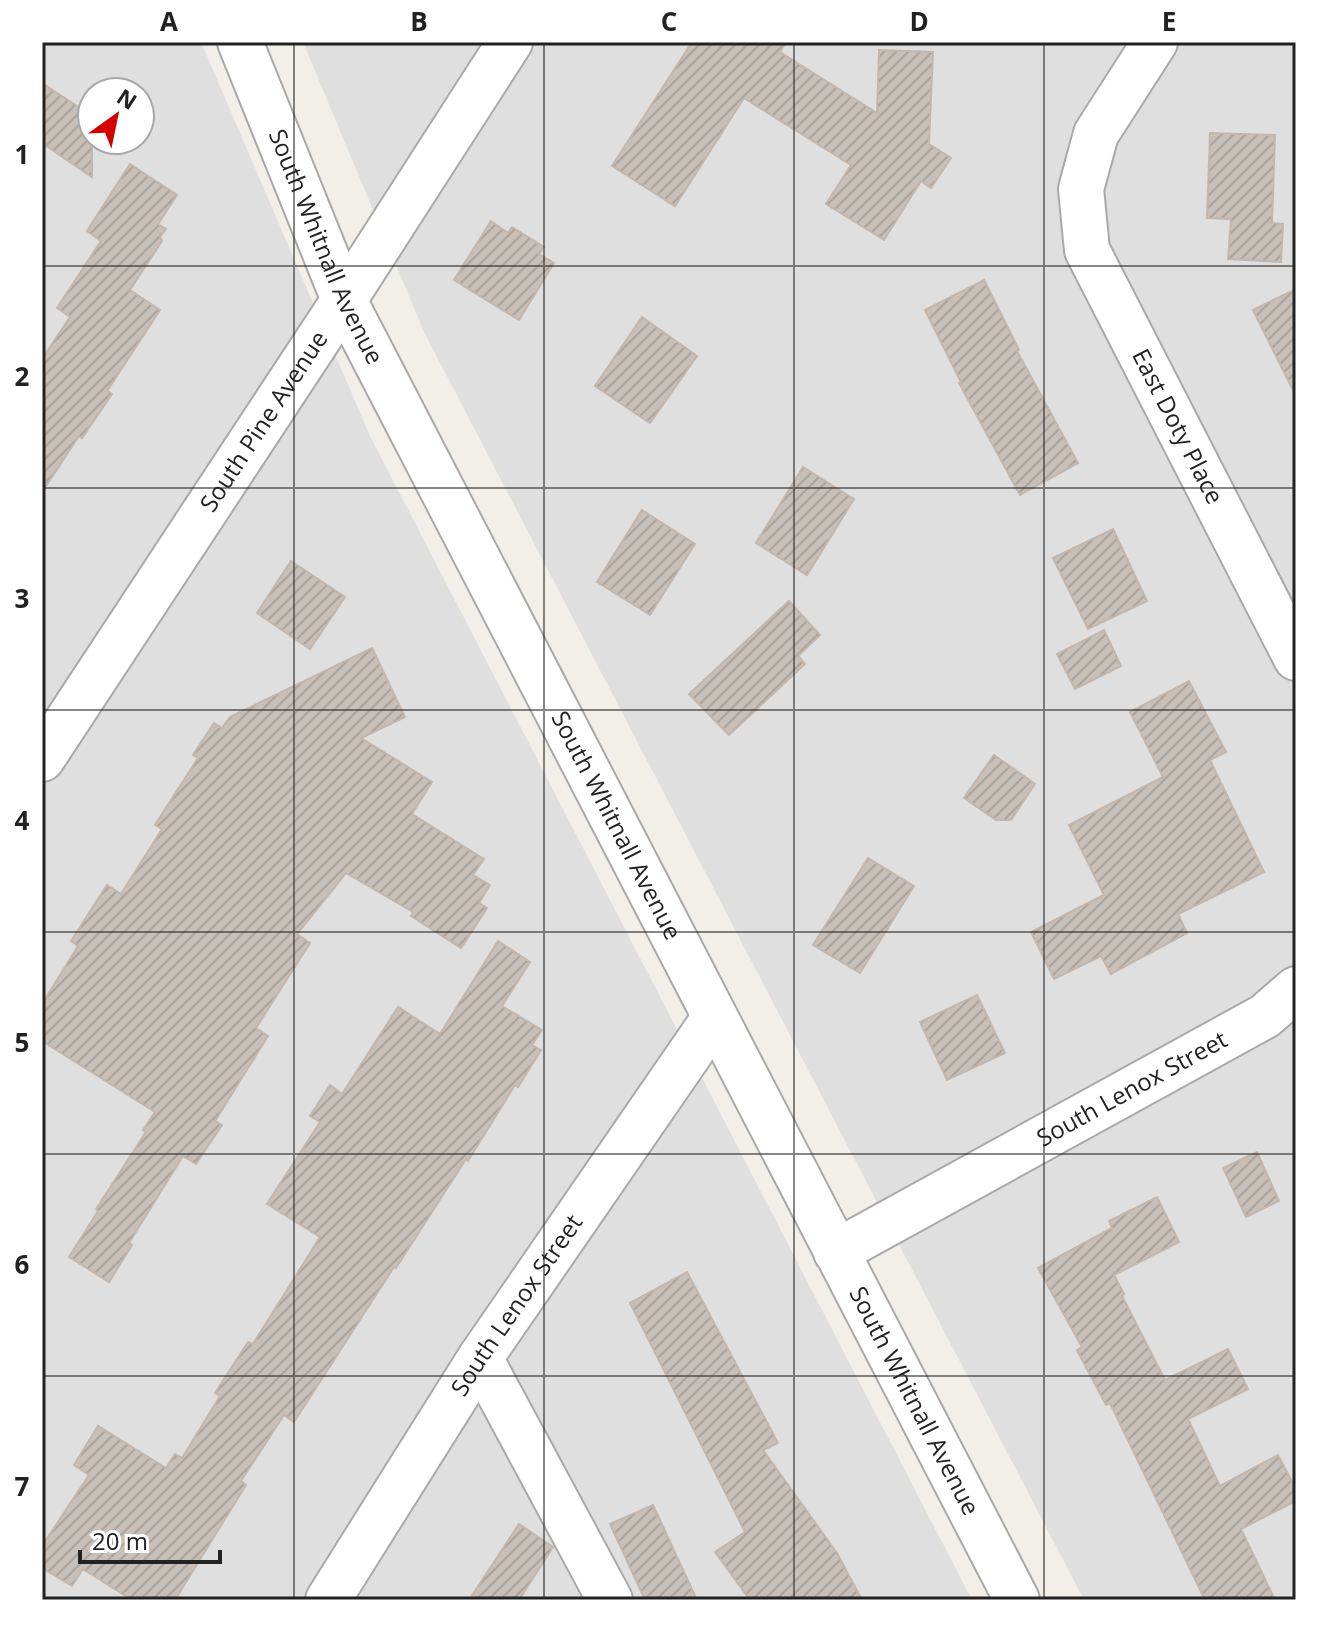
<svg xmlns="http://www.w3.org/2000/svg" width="1338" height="1642" font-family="'Open Sans',sans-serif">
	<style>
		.residential { fill: #e0dfdf; fill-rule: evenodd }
		.building { fill: url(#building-hatch); stroke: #c4b6ab; stroke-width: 2 }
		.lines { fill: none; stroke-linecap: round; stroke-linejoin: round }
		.minor-casing { stroke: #a9a9a9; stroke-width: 48 }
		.minor { stroke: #fff; stroke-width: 44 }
		.grid { fill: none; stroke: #222; stroke-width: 2; stroke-opacity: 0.55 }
		.labels { text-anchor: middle; stroke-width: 6; stroke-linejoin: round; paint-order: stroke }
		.street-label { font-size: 24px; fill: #222; stroke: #fff }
		.neatline { fill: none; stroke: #222; stroke-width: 3 }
		.grid-label { font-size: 26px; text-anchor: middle; font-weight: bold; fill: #222 }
	</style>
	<defs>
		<pattern id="building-hatch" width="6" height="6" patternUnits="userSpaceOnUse" patternTransform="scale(2)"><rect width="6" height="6" fill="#c7bfb8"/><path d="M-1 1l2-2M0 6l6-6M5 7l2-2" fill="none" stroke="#aba49e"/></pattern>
	</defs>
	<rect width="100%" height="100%" fill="#f2efe9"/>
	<!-- residential -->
	<g class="residential">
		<path d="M 42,42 L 201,42 L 370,436 L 972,1600 L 42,1600 ZM 92,92 L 140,92 L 140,140 L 92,140 Z"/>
		<path d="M 303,42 L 1296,42 L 1296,1600 L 1084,1600 L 424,332 Z"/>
	</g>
	<!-- building -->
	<g class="building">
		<path d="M 692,42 L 786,42 L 780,52 L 877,113 L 879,50 L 933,52 L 929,144 L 951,158 L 931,188 L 921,181 L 884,240 L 826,204 L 851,165 L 744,98 L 675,206 L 612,166 Z"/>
		<path d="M 42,83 L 92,116 L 92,177 L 42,143 Z"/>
		<path d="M 1210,133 L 1275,135 L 1272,223 L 1283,224 L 1281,262 L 1228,259 L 1231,219 L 1207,218 Z"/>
		<path d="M 130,164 L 177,195 L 158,224 L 166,229 L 160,237 L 162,241 L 130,290 L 160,310 L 107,391 L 112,394 L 82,438 L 79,436 L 42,492 L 42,359 L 70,317 L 57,308 L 101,241 L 87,231 Z"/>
		<path d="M 491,221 L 508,233 L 512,227 L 544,247 L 539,254 L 554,263 L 519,320 L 454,280 Z"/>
		<path d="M 984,280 L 1019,350 L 1017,351 L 1078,463 L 1020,495 L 959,383 L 961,382 L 925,310 Z"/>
		<path d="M 1296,289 L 1296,396 L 1253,310 Z"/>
		<path d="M 642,317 L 697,356 L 650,423 L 595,386 Z"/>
		<path d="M 803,467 L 854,499 L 807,575 L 756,543 Z"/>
		<path d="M 642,510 L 695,544 L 650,615 L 597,582 Z"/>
		<path d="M 1113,529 L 1147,601 L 1088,629 L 1053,558 Z"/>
		<path d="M 291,561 L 345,597 L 310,649 L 257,613 Z"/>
		<path d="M 789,601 L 820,635 L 798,656 L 805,664 L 729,735 L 689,694 Z"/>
		<path d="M 1104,630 L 1121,666 L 1075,689 L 1057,654 Z"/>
		<path d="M 372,648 L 405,717 L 361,738 L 432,782 L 412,814 L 484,859 L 473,875 L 490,885 L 479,903 L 487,908 L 461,948 L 411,916 L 413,912 L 346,873 L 297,934 L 310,943 L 256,1028 L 268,1036 L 215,1121 L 222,1125 L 196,1164 L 183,1156 L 129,1243 L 132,1245 L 109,1282 L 69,1257 L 98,1211 L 96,1209 L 146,1132 L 143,1130 L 155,1112 L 42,1041 L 42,1004 L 78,946 L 71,941 L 107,885 L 121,894 L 162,829 L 155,825 L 198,758 L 193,755 L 214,723 L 222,728 L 230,717 Z"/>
		<path d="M 1189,681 L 1226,752 L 1210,760 L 1264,872 L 1178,914 L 1187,933 L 1111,974 L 1101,956 L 1054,979 L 1031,932 L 1104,895 L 1069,825 L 1163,777 L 1130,712 Z"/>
		<path d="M 994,755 L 1035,784 L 1011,820 L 996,820 L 964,798 Z"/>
		<path d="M 868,858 L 914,886 L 860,973 L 813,945 Z"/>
		<path d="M 498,941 L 530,962 L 502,1006 L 542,1030 L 532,1045 L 541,1050 L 518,1087 L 515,1085 L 468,1161 L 466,1159 L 396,1268 L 394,1267 L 294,1422 L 284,1415 L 241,1481 L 246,1485 L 175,1600 L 132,1600 L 83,1569 L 72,1586 L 42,1568 L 42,1546 L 89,1475 L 74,1465 L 98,1426 L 166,1468 L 175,1454 L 182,1458 L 220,1396 L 215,1393 L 248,1342 L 253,1344 L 320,1237 L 267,1204 L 320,1122 L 310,1116 L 330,1085 L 342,1094 L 398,1007 L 440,1034 Z"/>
		<path d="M 977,995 L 1005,1053 L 947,1080 L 920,1022 Z"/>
		<path d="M 1257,1152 L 1279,1201 L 1246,1217 L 1223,1168 Z"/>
		<path d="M 1157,1197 L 1179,1242 L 1114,1275 L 1124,1294 L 1122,1296 L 1165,1380 L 1228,1349 L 1248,1389 L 1188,1419 L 1220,1486 L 1278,1455 L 1296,1489 L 1296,1501 L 1241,1529 L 1275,1600 L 1205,1600 L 1110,1403 L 1106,1405 L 1077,1350 L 1082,1347 L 1038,1268 L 1112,1228 L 1109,1221 Z"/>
		<path d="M 687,1272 L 778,1443 L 763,1450 L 837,1553 L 862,1600 L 750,1600 L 715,1552 L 745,1532 L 630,1303 Z"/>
		<path d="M 653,1505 L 697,1600 L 645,1600 L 640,1589 L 610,1524 Z"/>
		<path d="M 519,1524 L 553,1547 L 519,1600 L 469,1600 Z"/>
	</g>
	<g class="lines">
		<defs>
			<g id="minor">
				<path id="s1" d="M 240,42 L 344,300 L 1017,1600"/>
				<path id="s2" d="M 1155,42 L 1096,134 L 1081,189 L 1087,250 L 1296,658"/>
				<path id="s3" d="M 42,759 L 344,300 L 510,42"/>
				<path id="s4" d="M 836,1252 L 1265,1016 L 1296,989"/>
				<path d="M 480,1358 L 610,1600"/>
				<path id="s5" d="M 328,1600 L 480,1358 L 715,1017"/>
			</g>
		</defs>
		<!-- minor casing -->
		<use href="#minor" class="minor-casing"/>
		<!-- minor -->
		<use href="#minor" class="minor"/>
	</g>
	<!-- grid -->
	<path class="grid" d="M 294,42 L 294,1600M 544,42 L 544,1600M 794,42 L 794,1600M 1044,42 L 1044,1600M 42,266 L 1296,266M 42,488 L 1296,488M 42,710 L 1296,710M 42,932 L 1296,932M 42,1154 L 1296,1154M 42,1376 L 1296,1376"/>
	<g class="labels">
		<!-- street labels -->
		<g class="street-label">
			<text dy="8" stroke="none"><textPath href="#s1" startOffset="222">South Whitnall Avenue</textPath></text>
			<text dy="8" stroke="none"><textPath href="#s3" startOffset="404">South Pine Avenue</textPath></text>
			<text dy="8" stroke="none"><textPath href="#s2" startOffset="426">East Doty Place</textPath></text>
			<text dy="8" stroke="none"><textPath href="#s1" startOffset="870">South Whitnall Avenue</textPath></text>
			<text dy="8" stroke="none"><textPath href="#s4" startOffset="338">South Lenox Street</textPath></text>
			<text dy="8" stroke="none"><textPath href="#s5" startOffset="350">South Lenox Street</textPath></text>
			<text dy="8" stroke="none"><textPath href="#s1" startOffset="1518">South Whitnall Avenue</textPath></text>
		</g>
	</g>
	<!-- border -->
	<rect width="1338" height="1642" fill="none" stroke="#ffffff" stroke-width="88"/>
	<!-- north arrow -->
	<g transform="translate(116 116) rotate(33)"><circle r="38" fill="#ffffff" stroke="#a7a7a7" stroke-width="2"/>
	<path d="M0-6L14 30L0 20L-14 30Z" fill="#d40000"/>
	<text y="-12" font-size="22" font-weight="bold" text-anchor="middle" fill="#222222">N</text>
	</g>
	<!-- scale -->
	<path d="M80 1550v12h140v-12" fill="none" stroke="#222222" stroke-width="4"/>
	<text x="92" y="1550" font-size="24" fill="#222222" stroke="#ffffff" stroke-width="6" paint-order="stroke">20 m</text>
	<rect x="44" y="44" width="1250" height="1554" class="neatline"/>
	<g class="grid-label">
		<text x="169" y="31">A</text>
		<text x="419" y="31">B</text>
		<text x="669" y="31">C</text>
		<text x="919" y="31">D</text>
		<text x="1169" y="31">E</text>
		<text x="22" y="164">1</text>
		<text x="22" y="386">2</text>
		<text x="22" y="608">3</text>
		<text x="22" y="830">4</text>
		<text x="22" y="1052">5</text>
		<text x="22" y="1274">6</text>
		<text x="22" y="1496">7</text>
	</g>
</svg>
